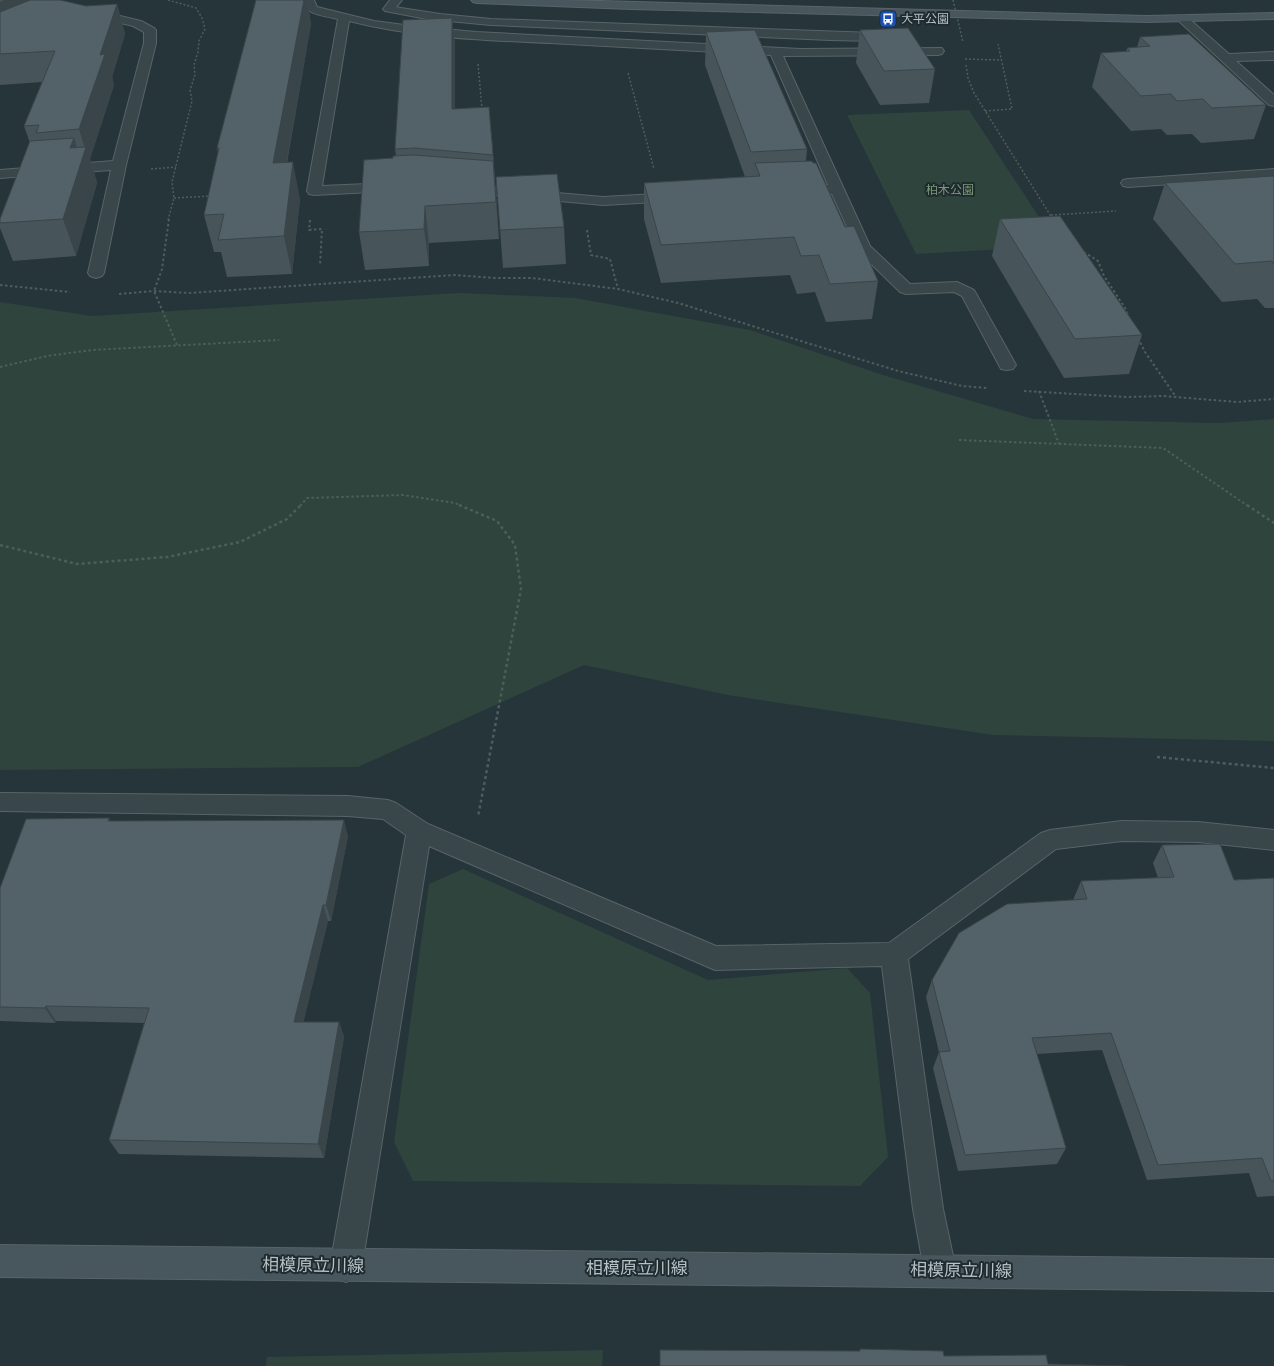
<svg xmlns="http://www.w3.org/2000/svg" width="1274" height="1366" font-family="Montserrat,'Noto Sans JP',sans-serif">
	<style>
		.green { fill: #2f443d }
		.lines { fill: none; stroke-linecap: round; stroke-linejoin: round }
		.lane-casing { stroke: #586468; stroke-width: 2 }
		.street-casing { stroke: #586468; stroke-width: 2 }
		.secondary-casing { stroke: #586468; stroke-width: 2 }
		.path-far2 { stroke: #4d5e5b; stroke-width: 1.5; stroke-dasharray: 2 2; stroke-linecap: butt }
		.path-far1 { stroke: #4d5e5b; stroke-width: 2; stroke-dasharray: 2.5 2.5; stroke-linecap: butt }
		.path { stroke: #4d5e5b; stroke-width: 2.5; stroke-dasharray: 3 3; stroke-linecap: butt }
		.lane { fill: #39464a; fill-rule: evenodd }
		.street { fill: #39464a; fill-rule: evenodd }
		.secondary { fill: #48565d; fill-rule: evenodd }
		.path-bridge { stroke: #4d5e5b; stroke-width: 1.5; stroke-dasharray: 2 2; stroke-linecap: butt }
		.wall { fill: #475459 }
		.shaded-wall { fill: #394549 }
		.building { fill: #526268; stroke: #394549 }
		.labels { text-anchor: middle; stroke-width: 4; stroke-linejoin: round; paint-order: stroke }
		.far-poi-label { font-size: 12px; fill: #b5c1c6; stroke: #1f2b2f; text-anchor: start }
		.far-park-label { font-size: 12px; fill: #799976; stroke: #1f2b2f }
		.near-street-label { font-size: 17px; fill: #b5c1c6; stroke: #1f2b2f }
	</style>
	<rect width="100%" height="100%" fill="#26353a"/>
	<!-- green -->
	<g class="green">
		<path d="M 969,110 L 1058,246 L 916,254 L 847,115 Z"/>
		<path d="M 459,293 L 575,298 L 750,330 L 883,375 L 1033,419 L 1218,423 L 1274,419 L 1274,741 L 993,735 L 728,695 L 584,665 L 358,767 L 0,770 L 0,302 L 92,316 Z"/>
		<path d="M 463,869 L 708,980 L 847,968 L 870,993 L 888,1157 L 860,1186 L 413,1181 L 394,1142 L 429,884 Z"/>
		<path d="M 603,1350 L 602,1366 L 266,1366 L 267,1357 Z"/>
	</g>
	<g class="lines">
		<defs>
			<g id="lane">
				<path d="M 33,0 L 53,0 L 141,21 L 154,28 L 156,30 L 156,43 L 126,165 L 104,273 L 102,276 L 96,278 L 90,276 L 88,273 L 111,170 L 0,178 L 0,170 L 113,161 L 144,43 L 144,32 L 133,26 L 35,2 Z"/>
				<path d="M 302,0 L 314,0 L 317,7 L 374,21 L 412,26 L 476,32 L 800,49 L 942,48 L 944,51 L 942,54 L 938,55 L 783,56 L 870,246 L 910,284 L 957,282 L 974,290 L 1016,365 L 1013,369 L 1007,370 L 1001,369 L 962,296 L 954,292 L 906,294 L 900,292 L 858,251 L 832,194 L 798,195 L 793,194 L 791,191 L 793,188 L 828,185 L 771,55 C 697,51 624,47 550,43 C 483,40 415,38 349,21 L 322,186 L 391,183 L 396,184 L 398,187 L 396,190 L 391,191 L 314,195 L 309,194 L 307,191 L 338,19 C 327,16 303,15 302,0 Z"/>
				<path d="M 390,0 L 402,0 L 396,7 L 401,8 L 440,14 L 491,19 L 874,33 L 878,34 L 880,37 L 878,40 L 874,41 L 830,40 L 491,25 L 427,19 L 385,11 L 383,9 Z"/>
				<path d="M 1183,16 L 1187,17 L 1229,54 L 1274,52 L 1274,60 L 1236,61 L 1274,95 L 1274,106 L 1269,105 L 1179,21 L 1177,19 L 1179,17 Z"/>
				<path d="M 1274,169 L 1274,177 L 1128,187 L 1123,186 L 1121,183 L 1123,180 L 1128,179 Z"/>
				<path d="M 465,185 L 603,197 L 674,193 L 679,194 L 681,197 L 679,200 L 674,201 L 603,205 L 460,192 L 458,189 L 460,186 Z"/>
			</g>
			<path id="street" d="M 0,793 L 348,796 L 388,800 L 396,803 L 428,824 L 716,946 L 889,943 L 1041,833 L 1050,830 L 1122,821 L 1198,822 L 1274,830 L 1274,850 L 1198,842 L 1122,841 L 1056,849 L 908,959 L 943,1209 L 956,1270 L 951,1281 L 940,1286 L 929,1281 L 924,1270 L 913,1209 L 882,966 L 715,970 L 429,846 L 362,1266 L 357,1277 L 346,1282 L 335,1277 L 330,1266 L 406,835 L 383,819 L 348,816 L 0,811 Z"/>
			<g id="secondary">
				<path d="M 471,0 L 564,0 L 1147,16 L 1274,13 L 1274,19 L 1147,22 L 631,9 L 477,3 L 473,2 Z"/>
				<path d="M 0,1245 L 1274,1259 L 1274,1291 L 0,1277 Z"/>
			</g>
		</defs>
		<!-- lane casing -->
		<use href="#lane" class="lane-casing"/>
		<!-- street casing -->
		<use href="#street" class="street-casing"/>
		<!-- secondary casing -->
		<use href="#secondary" class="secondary-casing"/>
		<!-- path-far2 -->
		<g class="path-far2">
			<path d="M 168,0 L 196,8 L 202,18 L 205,29 L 199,41 L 198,52 L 194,65 L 195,75 L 190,90 L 192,101 L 172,182 L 174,198 L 168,220"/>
			<path d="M 965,59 L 1000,60"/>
			<path d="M 478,64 L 482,109"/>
			<path d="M 966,65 L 968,78 L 974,93 L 1052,218"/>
			<path d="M 628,73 L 654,169"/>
			<path d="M 985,111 L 1012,109 L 998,44"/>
			<path d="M 151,169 L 176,167"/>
			<path d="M 174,198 L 212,196"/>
			<path d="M 1051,215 L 1116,211"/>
		</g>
		<!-- path-far1 -->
		<g class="path-far1">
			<path d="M 169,219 L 162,269 L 154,291 L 177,345"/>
			<path d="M 310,220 L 309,230 L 322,229 L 320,265"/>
			<path d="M 587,230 L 591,255 L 610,259 L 618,289"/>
			<path d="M 1084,252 L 1098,261 L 1104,276 L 1125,308 L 1129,317"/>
			<path d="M 0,285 L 70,292"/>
			<path d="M 119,294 L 154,291 L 189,293 L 454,275 L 495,278 L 532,278 L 618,289 L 678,303 L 898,371 L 962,386 L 987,388"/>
			<path d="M 1138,338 L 1145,352 L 1176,397"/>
			<path d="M 0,367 L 47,356 L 92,350 L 279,340"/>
			<path d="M 1024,391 L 1126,397 L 1163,396 L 1237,402 L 1274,399"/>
			<path d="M 1039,391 L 1059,444"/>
			<path d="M 959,440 L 1163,448 L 1248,506"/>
			<path d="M 300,506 L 307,498 L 403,495 L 455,503 L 461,506"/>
		</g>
		<!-- path -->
		<g class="path">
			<path d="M 459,505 L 497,521 L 515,545 L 521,589 L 478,817"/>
			<path d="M 1247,505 L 1274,523"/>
			<path d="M 0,545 L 77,564 L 167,557 L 240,542 L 287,519 L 301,505"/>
			<path d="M 1157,757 L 1274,768"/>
		</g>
		<!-- lane -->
		<use href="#lane" class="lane"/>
		<!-- street -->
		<use href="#street" class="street"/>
		<!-- secondary -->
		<use href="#secondary" class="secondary"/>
		<!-- path-bridge -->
		<path class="path-bridge" d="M 953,0 L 963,42"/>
	</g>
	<!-- wall -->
	<g class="wall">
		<path d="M 0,0 L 26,0 L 27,1 L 86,6 L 117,4 L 125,34 L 112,77 L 114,85 L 90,159 L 97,183 L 76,256 L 13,261 L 0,228 L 0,219 L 30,143 L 24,126 L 42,82 L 0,85 Z"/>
		<path d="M 256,0 L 307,0 L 311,24 L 287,163 L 300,199 L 292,274 L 227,277 L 221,252 L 214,252 L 204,215 L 218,153 L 217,148 Z"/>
		<path d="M 452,18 L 455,46 L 455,109 L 492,137 L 499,239 L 429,243 L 429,266 L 365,270 L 359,232 L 393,158 L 396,156 L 395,149 Z"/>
		<path d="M 860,30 L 935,69 L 929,103 L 880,105 L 856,63 Z"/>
		<path d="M 706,32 L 807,149 L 806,161 L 845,227 L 878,281 L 872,319 L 826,322 L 815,292 L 797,294 L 790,275 L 661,283 L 644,219 L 644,183 L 745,177 L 705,65 Z"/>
		<path d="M 1140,37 L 1266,105 L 1254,139 L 1201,143 L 1192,134 L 1167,135 L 1161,129 L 1131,131 L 1092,87 L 1101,53 L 1126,52 L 1127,48 L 1137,47 Z"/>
		<path d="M 1274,176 L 1274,308 L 1265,308 L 1257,299 L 1222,302 L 1153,219 L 1165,183 Z"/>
		<path d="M 496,177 L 564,227 L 566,264 L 503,268 Z"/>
		<path d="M 1000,219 L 1142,335 L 1129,374 L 1064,378 L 992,256 Z"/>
		<path d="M 109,818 L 110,821 L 348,836 L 331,921 L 328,921 L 303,1022 L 339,1022 L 344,1037 L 324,1158 L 119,1154 L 109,1140 L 144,1023 L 56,1021 L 55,1023 L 0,1021 L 0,888 Z"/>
		<path d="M 1162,845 L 1234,880 L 1274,878 L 1274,1196 L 1257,1197 L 1249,1173 L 1147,1180 L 1102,1050 L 1037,1054 L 1066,1148 L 1057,1164 L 958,1171 L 933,1068 L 939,1052 L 926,997 L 932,980 L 1073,900 L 1081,881 L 1158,878 L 1153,863 Z"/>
	</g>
	<!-- shaded-wall -->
	<g class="shaded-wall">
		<path d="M 4,0 L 26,0 L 33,21 L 0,35 L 0,2 Z"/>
		<path d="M 304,0 L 307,0 L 311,24 L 280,199 L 273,163 Z"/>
		<path d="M 117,4 L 125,34 L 112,77 L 114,85 L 90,159 L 97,183 L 76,256 L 63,219 L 70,148 L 74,138 L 81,161 L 85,149 L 79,129 L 100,55 Z"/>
		<path d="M 452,18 L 455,46 L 455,139 L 452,109 Z"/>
		<path d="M 493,161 L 496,197 L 499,239 L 496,202 Z"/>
		<path d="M 293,162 L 300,199 L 292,274 L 284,236 Z"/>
		<path d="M 425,206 L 429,243 L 429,266 L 424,229 Z"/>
		<path d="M 344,820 L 348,836 L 331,921 L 326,905 Z"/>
		<path d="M 323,905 L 328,921 L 300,1037 L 294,1022 Z"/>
		<path d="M 46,1006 L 56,1021 L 55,1023 L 45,1008 Z"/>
		<path d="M 339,1022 L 344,1037 L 324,1158 L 318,1144 Z"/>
	</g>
	<!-- building -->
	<g class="building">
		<path d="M 30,0 L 60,0 L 86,6 L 117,4 L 100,55 L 105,54 L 79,129 L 36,133 L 39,125 L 24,126 L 55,51 L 0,54 L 0,12 Z"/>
		<path d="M 256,0 L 304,0 L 273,163 L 293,162 L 284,236 L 218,240 L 224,214 L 204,215 L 219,148 L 217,148 Z"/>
		<path d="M 452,18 L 452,109 L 489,107 L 493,155 L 415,148 L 395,149 L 403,20 Z"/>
		<path d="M 908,28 L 935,69 L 884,71 L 860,30 Z"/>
		<path d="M 755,30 L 807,149 L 751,152 L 706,32 Z"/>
		<path d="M 1189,34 L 1266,105 L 1212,108 L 1203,99 L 1177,101 L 1171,94 L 1141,96 L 1101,53 L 1130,51 L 1127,48 L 1150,46 L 1140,37 Z"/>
		<path d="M 74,138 L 70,148 L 86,147 L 63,219 L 0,223 L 0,219 L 30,141 Z"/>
		<path d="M 414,155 L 493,161 L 496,202 L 425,206 L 424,229 L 359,232 L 364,160 L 393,158 L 393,156 Z"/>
		<path d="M 812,161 L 813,163 L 816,163 L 845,227 L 854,226 L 878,281 L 830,284 L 819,255 L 801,256 L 794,237 L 661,245 L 644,183 L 760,176 L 755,163 Z"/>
		<path d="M 557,174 L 564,227 L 500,230 L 496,177 Z"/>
		<path d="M 1274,176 L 1274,264 L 1272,261 L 1235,264 L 1165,183 Z"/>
		<path d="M 1060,216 L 1142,335 L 1075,339 L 1000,219 Z"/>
		<path d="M 109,818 L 108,821 L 344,820 L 326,905 L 323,905 L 294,1022 L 339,1022 L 318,1144 L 109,1140 L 149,1008 L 46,1006 L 45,1008 L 0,1007 L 0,888 L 26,819 Z"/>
		<path d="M 1220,844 L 1234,880 L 1274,878 L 1274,1181 L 1271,1181 L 1262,1158 L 1158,1165 L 1111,1033 L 1032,1038 L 1066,1148 L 965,1155 L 939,1052 L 950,1051 L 932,980 L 959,933 L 1007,904 L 1087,899 L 1081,881 L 1174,877 L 1162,845 Z"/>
		<path d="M 860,1349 L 943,1351 L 944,1356 L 1046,1355 L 1048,1364 L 1125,1366 L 660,1366 L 660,1350 L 860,1351 Z"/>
	</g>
	<!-- icons -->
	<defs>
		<symbol id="bus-square" viewBox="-11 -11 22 22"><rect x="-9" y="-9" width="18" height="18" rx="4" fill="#1a4fb4" stroke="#1f2b2f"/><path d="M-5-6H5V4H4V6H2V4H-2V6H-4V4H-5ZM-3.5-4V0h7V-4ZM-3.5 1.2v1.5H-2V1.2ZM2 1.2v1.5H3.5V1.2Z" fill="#fff"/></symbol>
	</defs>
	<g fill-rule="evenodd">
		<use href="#bus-square" x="878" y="9" width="20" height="20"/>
	</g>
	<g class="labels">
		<!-- far-poi labels -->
		<g class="far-poi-label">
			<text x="901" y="23">大平公園</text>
		</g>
		<!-- far-park labels -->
		<g class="far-park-label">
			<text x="950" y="194">柏木公園</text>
		</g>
		<!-- near-street labels -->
		<g class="near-street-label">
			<text transform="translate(313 1265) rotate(1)" y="6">相模原立川線</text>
			<text x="637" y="1274">相模原立川線</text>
			<text transform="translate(961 1270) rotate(1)" y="6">相模原立川線</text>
		</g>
	</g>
</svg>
